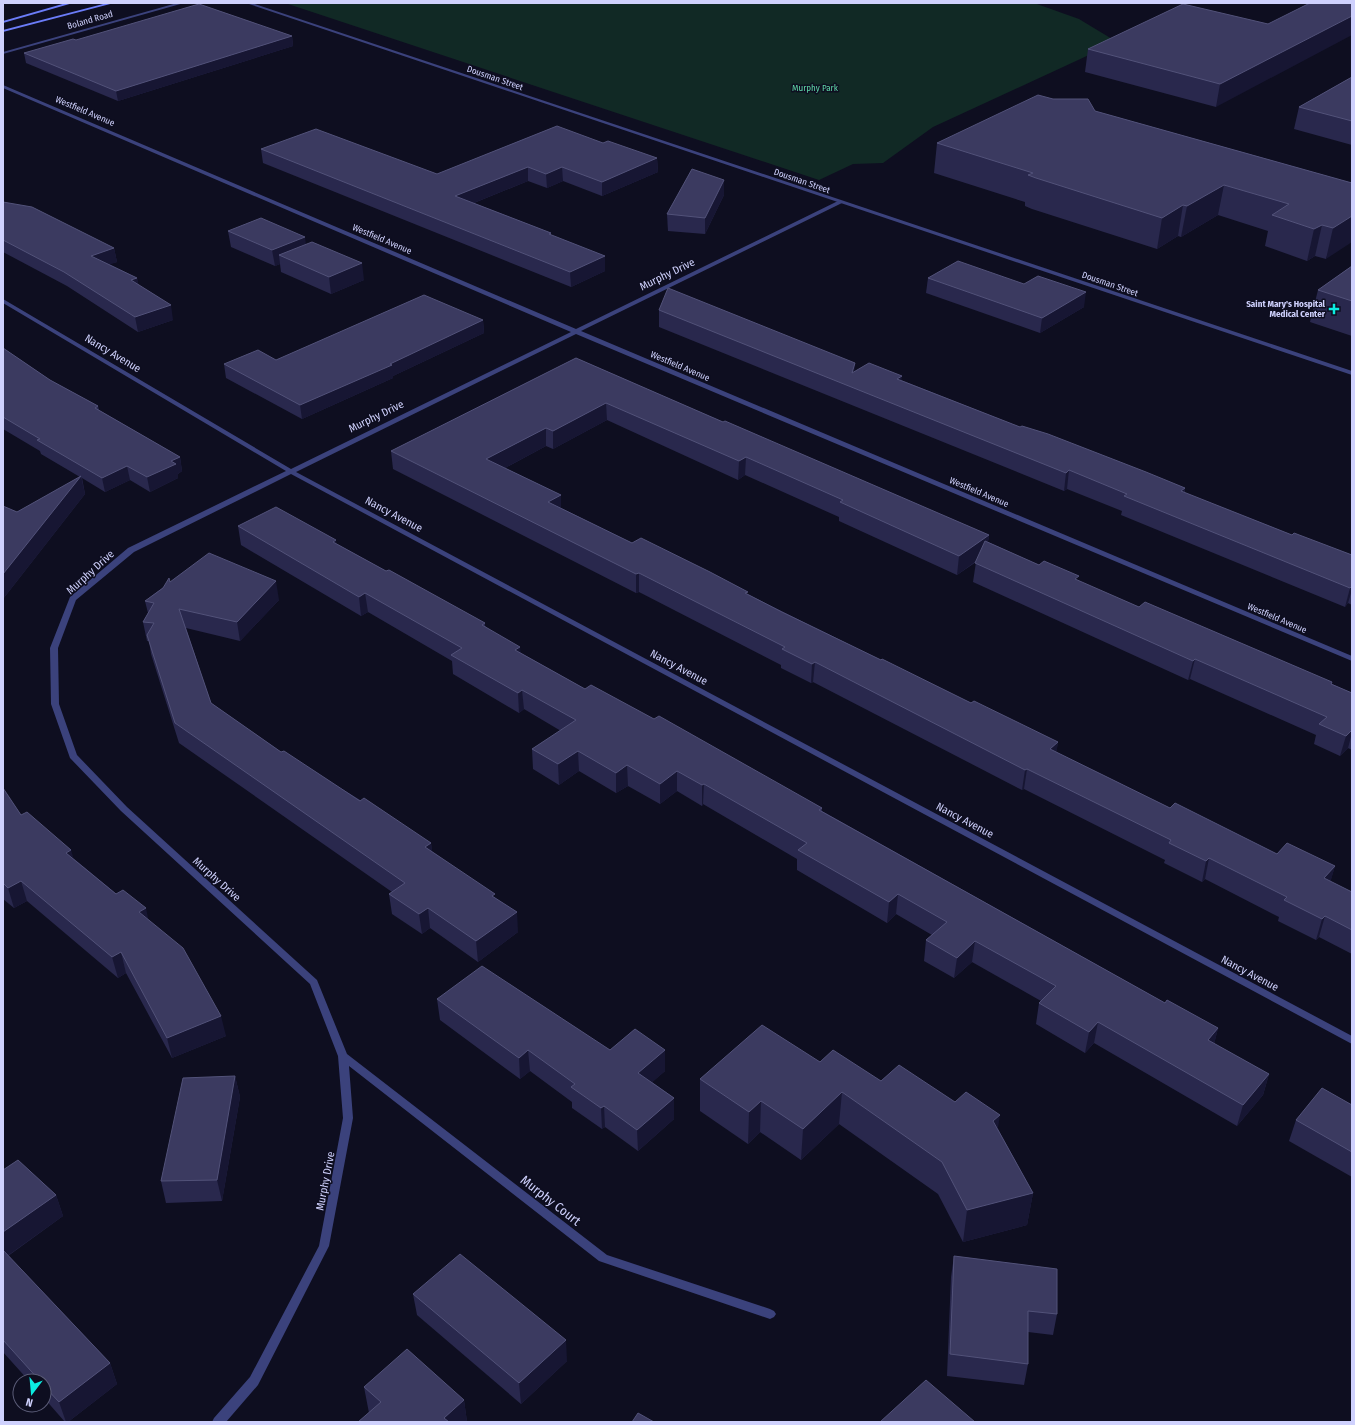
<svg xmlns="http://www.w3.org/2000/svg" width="1355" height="1425" font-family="'Fira Sans Condensed',sans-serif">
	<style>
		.green { fill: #112925 }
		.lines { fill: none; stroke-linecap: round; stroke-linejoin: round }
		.minor { fill: #3b427c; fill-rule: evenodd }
		.tertiary { fill: #3b427c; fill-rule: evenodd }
		.secondary { fill: #6b7cf8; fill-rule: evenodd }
		.wall { fill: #29284d }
		.shaded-wall { fill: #171633 }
		.building { fill: #3b3a60; stroke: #525279 }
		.poi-dot { fill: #0cece1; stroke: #0e0e20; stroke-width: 1.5 }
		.labels { text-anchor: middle; stroke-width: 3; stroke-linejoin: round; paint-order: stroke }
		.far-street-label { font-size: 9px; fill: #cfd1fd; stroke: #0e0e20 }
		.far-park-label { font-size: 9px; fill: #5fd8a8; stroke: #0e0e20 }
		.far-poi-label { font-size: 9px; font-weight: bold; fill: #cfd1fd; stroke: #0e0e20; text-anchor: end }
		.street-label { font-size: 11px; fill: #cfd1fd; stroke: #0e0e20 }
		.near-street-label { font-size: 13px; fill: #cfd1fd; stroke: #0e0e20 }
	</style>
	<rect width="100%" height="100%" fill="#0e0e20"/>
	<!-- green -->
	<path class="green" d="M 285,3 L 1034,3 L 1079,19 L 1117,42 L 933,127 L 883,163 L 853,164 L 819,180 Z"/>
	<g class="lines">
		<!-- minor -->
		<g class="minor">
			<path d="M 177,3 L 184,3 L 3,54 L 3,52 Z"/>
			<path d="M 3,85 L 576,329 L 838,201 L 842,201 L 842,203 L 581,331 L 1352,656 L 1352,661 L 576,334 L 296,472 L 1352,1036 L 1352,1044 L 291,474 L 134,552 L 76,600 L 58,648 L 59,704 L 77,755 L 127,807 L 317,980 L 347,1054 L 607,1255 L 770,1309 L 774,1311 L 776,1314 L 774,1317 L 770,1319 L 599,1261 L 349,1066 L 353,1118 L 329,1246 L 258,1385 L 226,1422 L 212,1422 L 214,1418 L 250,1377 L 319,1246 L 343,1118 L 338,1056 L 310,984 L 121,811 L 70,758 L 51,704 L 50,648 L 70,597 L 128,548 L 286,471 L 3,303 L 3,299 L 291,469 L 571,332 L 3,88 Z"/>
		</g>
		<!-- tertiary -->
		<path class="tertiary" d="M 246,3 L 252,3 L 1352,371 L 1352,375 Z"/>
		<!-- secondary -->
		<g class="secondary">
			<path d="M 66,3 L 73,3 L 3,23 L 3,21 Z"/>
			<path d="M 107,3 L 114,3 L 3,32 L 3,30 Z"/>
		</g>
	</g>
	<!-- wall -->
	<g class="wall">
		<path d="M 1268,24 L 1216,107 L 1085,72 L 1088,49 Z"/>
		<path d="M 292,36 L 293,46 L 118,101 L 26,63 L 24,53 L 76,40 Z"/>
		<path d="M 1352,77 L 1352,145 L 1294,129 L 1299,107 Z"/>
		<path d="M 1095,111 L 1352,183 L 1326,259 L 1315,256 L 1307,261 L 1265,246 L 1268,231 L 1218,215 L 1181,237 L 1178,236 L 1157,249 L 1032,209 L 1025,206 L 1025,202 L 934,173 L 937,143 Z"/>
		<path d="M 603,143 L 657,158 L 658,172 L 602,196 L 563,181 L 547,188 L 528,181 L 474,203 L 551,233 L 551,235 L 605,271 L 571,287 L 263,163 L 261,149 L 437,174 Z"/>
		<path d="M 724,180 L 724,195 L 705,234 L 668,231 L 667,214 Z"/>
		<path d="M 3,202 L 114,248 L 117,262 L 109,264 L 137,278 L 138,285 L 173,320 L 138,332 L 67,286 L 3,252 Z"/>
		<path d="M 228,231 L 305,244 L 364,280 L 331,294 L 281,272 L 280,264 L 275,266 L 231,247 Z"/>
		<path d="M 1352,266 L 1352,336 L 1310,322 L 1318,290 Z"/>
		<path d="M 928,278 L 1084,307 L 1040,333 L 926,293 Z"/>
		<path d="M 659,310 L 855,371 L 901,380 L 1020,427 L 1185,488 L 1185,493 L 1292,535 L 1352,555 L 1352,605 L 1348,603 L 1345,607 L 1121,515 L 1122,511 L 1067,489 L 1064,491 L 659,327 Z"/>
		<path d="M 483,320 L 484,333 L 393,376 L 393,378 L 302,419 L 226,378 L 224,364 L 276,360 Z"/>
		<path d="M 3,348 L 50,380 L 98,406 L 99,410 L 180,457 L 182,471 L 178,474 L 178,478 L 150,492 L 130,480 L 105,492 L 82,478 L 85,494 L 3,599 L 3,506 L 17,512 L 80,477 L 41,454 L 40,451 L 3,429 Z"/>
		<path d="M 576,358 L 723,422 L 989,535 L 988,542 L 1039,565 L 1139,607 L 1332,682 L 1332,684 L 1352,693 L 1352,750 L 1348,748 L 1340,756 L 1314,744 L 1316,735 L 1190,679 L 1188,680 L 973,582 L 976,562 L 957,575 L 839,521 L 839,517 L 745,475 L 738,480 L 607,420 L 553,449 L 546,446 L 505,468 L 561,495 L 561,508 L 632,543 L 747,594 L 881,660 L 971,703 L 1058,742 L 1056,752 L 1170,808 L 1277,854 L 1335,866 L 1330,882 L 1352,892 L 1352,954 L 1319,937 L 1316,940 L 1278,921 L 1279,917 L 1205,879 L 1202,882 L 1164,863 L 1165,860 L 1024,789 L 1022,790 L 813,682 L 811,683 L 781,668 L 781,665 L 639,592 L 636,593 L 393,469 L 391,451 Z"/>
		<path d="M 238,526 L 337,544 L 386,571 L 485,623 L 485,626 L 521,653 L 585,689 L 654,719 L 822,808 L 822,811 L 1165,1003 L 1218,1028 L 1214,1044 L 1269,1074 L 1263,1095 L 1237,1126 L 1094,1043 L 1085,1053 L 1036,1024 L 1039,1003 L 1041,1001 L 972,962 L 954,978 L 924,961 L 926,940 L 932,935 L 896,914 L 887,923 L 797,870 L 797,859 L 703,804 L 702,806 L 677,791 L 660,804 L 628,786 L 616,793 L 579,771 L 559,785 L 533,769 L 532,749 L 561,731 L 524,709 L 519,713 L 453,674 L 452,661 L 368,612 L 361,616 L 241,545 Z"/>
		<path d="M 170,582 L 279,600 L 240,641 L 186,628 L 211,703 L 281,752 L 431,843 L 432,852 L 495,898 L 518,932 L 478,962 L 430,928 L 422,934 L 392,914 L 389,894 L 392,892 L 179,743 L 151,654 L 149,641 L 147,641 L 143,622 L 148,613 L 145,601 Z"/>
		<path d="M 3,788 L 21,815 L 148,920 L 226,1036 L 172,1058 L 126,973 L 118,978 L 27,901 L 14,908 L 3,899 Z"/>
		<path d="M 437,999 L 610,1050 L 665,1050 L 665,1071 L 652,1082 L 674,1098 L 674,1119 L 638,1151 L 605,1127 L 602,1129 L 572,1108 L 572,1102 L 530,1071 L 520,1079 L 440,1020 Z"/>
		<path d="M 820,1062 L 881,1081 L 955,1102 L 998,1129 L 1033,1193 L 1027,1225 L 963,1242 L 938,1194 L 839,1124 L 801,1160 L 760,1132 L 748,1144 L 700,1111 L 700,1079 Z"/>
		<path d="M 235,1076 L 240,1097 L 222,1201 L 166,1203 L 161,1181 Z"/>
		<path d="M 1352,1105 L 1352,1177 L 1289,1141 L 1296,1120 Z"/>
		<path d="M 3,1170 L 56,1195 L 63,1216 L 8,1256 L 110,1363 L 117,1384 L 68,1422 L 65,1422 L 44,1398 L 44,1381 L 29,1381 L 3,1352 Z"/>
		<path d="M 954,1256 L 1057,1314 L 1053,1335 L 1028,1332 L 1028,1364 L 1024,1385 L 947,1376 L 951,1277 Z"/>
		<path d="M 413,1294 L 567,1361 L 521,1404 L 417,1315 Z"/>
		<path d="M 364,1387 L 464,1400 L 467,1422 L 358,1422 L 369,1413 Z"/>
	</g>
	<!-- shaded-wall -->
	<g class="shaded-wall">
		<path d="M 1352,16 L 1352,35 L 1216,107 L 1220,84 Z"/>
		<path d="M 292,36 L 293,46 L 118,101 L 116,91 Z"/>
		<path d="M 657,158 L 658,172 L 602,196 L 602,182 Z"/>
		<path d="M 528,167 L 528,181 L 456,210 L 455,196 Z"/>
		<path d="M 562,167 L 563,181 L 547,188 L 546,174 Z"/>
		<path d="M 724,180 L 724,195 L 705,234 L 705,218 Z"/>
		<path d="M 1224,185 L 1218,215 L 1181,237 L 1187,206 Z"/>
		<path d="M 1183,205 L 1178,236 L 1157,249 L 1162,218 Z"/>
		<path d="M 1352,216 L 1352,242 L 1326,259 L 1333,228 Z"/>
		<path d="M 1322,225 L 1315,256 L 1307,261 L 1314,229 Z"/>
		<path d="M 305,237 L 307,253 L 279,255 L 280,264 L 275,266 L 272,250 Z"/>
		<path d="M 114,248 L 117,262 L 94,270 L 91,256 Z"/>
		<path d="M 605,256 L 605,271 L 571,287 L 570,272 Z"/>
		<path d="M 362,263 L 364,280 L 331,294 L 329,277 Z"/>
		<path d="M 137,278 L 140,292 L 131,280 Z"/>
		<path d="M 1086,292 L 1084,307 L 1040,333 L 1042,318 Z"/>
		<path d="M 171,305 L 173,320 L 138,332 L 135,317 Z"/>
		<path d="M 483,320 L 484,333 L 393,376 L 393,378 L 302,419 L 300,405 Z"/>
		<path d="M 855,363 L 854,381 L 852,373 Z"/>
		<path d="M 902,376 L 900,393 L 897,379 Z"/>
		<path d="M 606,403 L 607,420 L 553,449 L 553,431 Z"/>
		<path d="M 546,428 L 546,446 L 488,477 L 486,459 Z"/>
		<path d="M 180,457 L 182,471 L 178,474 L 178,478 L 150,492 L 147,477 L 171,461 Z"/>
		<path d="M 746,457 L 745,475 L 738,480 L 739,461 Z"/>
		<path d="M 127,466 L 130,480 L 105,492 L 102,478 Z"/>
		<path d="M 1069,470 L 1067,489 L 1064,491 L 1066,473 Z"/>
		<path d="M 81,476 L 85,494 L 3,599 L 3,574 Z"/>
		<path d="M 1185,488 L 1182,507 L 1181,491 Z"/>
		<path d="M 561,495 L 561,513 L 548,502 Z"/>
		<path d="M 989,535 L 986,554 L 957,575 L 959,556 Z"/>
		<path d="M 336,540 L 339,559 L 333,542 Z"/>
		<path d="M 639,573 L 639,592 L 636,593 L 636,574 Z"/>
		<path d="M 276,581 L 279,600 L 240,641 L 237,622 Z"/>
		<path d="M 1352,586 L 1352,590 L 1348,603 L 1345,607 L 1350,588 Z"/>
		<path d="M 365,593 L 368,612 L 361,616 L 359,597 Z"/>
		<path d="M 520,647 L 522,666 L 515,650 Z"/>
		<path d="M 1195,659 L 1190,679 L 1188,680 L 1193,661 Z"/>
		<path d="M 815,662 L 813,682 L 811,683 L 812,664 Z"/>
		<path d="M 522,690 L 524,709 L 519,713 L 518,693 Z"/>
		<path d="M 1352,730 L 1352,733 L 1348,748 L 1340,756 L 1346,736 Z"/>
		<path d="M 1058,742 L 1055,762 L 1050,749 Z"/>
		<path d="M 578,751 L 579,771 L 559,785 L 558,764 Z"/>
		<path d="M 627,765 L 628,786 L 616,793 L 616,773 Z"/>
		<path d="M 1027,769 L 1024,789 L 1022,790 L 1025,770 Z"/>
		<path d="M 677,771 L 677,791 L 660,804 L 660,784 Z"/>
		<path d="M 704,784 L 703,804 L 702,806 L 702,785 Z"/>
		<path d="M 431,843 L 434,863 L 425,847 Z"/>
		<path d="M 71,850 L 77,870 L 66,853 Z"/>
		<path d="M 1209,858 L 1205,879 L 1202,882 L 1206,861 Z"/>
		<path d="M 1335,866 L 1329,887 L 1324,878 Z"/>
		<path d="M 21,881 L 27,901 L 14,908 L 8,888 Z"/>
		<path d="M 898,894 L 896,914 L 887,923 L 889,902 Z"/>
		<path d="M 146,908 L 150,928 L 139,912 Z"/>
		<path d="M 428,908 L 430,928 L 422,934 L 419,914 Z"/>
		<path d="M 517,912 L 518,932 L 478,962 L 476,941 Z"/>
		<path d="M 1325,916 L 1319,937 L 1316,940 L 1322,919 Z"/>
		<path d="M 975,941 L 972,962 L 954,978 L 957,958 Z"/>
		<path d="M 121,952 L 126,973 L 118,978 L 112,957 Z"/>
		<path d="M 221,1016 L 226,1036 L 172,1058 L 167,1038 Z"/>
		<path d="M 1098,1022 L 1094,1043 L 1085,1053 L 1089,1032 Z"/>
		<path d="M 1218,1028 L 1213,1049 L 1208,1040 Z"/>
		<path d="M 528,1050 L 530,1071 L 520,1079 L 519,1058 Z"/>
		<path d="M 665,1050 L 665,1071 L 639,1094 L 638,1073 Z"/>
		<path d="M 1269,1074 L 1263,1095 L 1237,1126 L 1243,1105 Z"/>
		<path d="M 235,1076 L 240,1097 L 222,1201 L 217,1180 Z"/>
		<path d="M 842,1092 L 839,1124 L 801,1160 L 803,1129 Z"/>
		<path d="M 674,1098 L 674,1119 L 638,1151 L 637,1130 Z"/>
		<path d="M 761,1101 L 760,1132 L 748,1144 L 749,1112 Z"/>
		<path d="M 604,1106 L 605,1127 L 602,1129 L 601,1108 Z"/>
		<path d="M 1000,1115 L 995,1146 L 993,1121 Z"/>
		<path d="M 1033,1193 L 1027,1225 L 963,1242 L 967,1210 Z"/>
		<path d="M 56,1195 L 63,1216 L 3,1259 L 3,1232 Z"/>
		<path d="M 566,1340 L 567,1361 L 521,1404 L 519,1383 Z"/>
		<path d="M 110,1363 L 117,1384 L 68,1422 L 66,1422 L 59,1402 Z"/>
		<path d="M 464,1400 L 467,1422 L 445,1422 L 444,1418 Z"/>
	</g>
	<!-- building -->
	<g class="building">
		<path d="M 1310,3 L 1352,3 L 1352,16 L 1220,84 L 1088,49 L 1183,4 L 1268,24 Z"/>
		<path d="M 199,4 L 292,36 L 116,91 L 24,53 L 73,39 L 76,40 Z"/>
		<path d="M 1352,77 L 1352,121 L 1299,107 Z"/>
		<path d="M 1038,95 L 1053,99 L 1088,99 L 1095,111 L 1352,183 L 1352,216 L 1333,228 L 1322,225 L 1314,229 L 1272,215 L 1289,204 L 1224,185 L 1187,206 L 1183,205 L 1162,218 L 1036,178 L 1028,175 L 1033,173 L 937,143 Z"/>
		<path d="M 557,126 L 603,143 L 608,141 L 657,158 L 602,182 L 562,167 L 546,174 L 528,167 L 455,196 L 551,233 L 549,234 L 605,256 L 570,272 L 261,149 L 316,129 L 437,174 Z"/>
		<path d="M 692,169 L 724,180 L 705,218 L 667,214 Z"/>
		<path d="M 3,202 L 32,207 L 114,248 L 91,256 L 137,278 L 131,280 L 171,305 L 135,317 L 64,272 L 3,240 Z"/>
		<path d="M 261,218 L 305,237 L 272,250 L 228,231 Z"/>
		<path d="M 312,242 L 362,263 L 329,277 L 279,255 Z"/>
		<path d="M 958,261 L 1024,284 L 1038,276 L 1086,292 L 1042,318 L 928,278 Z"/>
		<path d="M 1352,266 L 1352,301 L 1318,290 Z"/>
		<path d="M 668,288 L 855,363 L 852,373 L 869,363 L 902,376 L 897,379 L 1020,427 L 1022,426 L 1048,434 L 1146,472 L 1185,488 L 1181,491 L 1292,535 L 1294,533 L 1352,555 L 1352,586 L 1350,588 L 1124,496 L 1127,494 L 1069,470 L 1066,473 L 659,310 Z"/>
		<path d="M 424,295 L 483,320 L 390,364 L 392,365 L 300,405 L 224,364 L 258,350 L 276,360 Z"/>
		<path d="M 3,348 L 50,380 L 98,406 L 95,408 L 180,457 L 171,461 L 176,464 L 147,477 L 127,466 L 102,478 L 37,440 L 40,439 L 3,417 Z"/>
		<path d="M 576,358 L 723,422 L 725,421 L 989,535 L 959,556 L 840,502 L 843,500 L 746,457 L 739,461 L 606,403 L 553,431 L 546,428 L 486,459 L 561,495 L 548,502 L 632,543 L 641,538 L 710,572 L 748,592 L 745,593 L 782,612 L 881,660 L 882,659 L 971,703 L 974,701 L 1058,742 L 1050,749 L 1170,808 L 1175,803 L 1277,854 L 1287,843 L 1335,866 L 1324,878 L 1352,892 L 1352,930 L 1325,916 L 1322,919 L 1284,900 L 1287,897 L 1209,858 L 1206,861 L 1169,843 L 1171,840 L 1027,769 L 1025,770 L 815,662 L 812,664 L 782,649 L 785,647 L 639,573 L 636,574 L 391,451 Z"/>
		<path d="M 81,476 L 3,574 L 3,506 L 17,512 Z"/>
		<path d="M 276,507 L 336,540 L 333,542 L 386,571 L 389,570 L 485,623 L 482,625 L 520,647 L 515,650 L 585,689 L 591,685 L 654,719 L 659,716 L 822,808 L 819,810 L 1165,1003 L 1167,1000 L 1218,1028 L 1208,1040 L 1269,1074 L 1243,1105 L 1098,1022 L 1089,1032 L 1039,1003 L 1056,986 L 975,941 L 957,958 L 926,940 L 947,922 L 898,894 L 889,902 L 798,850 L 807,843 L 704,784 L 702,785 L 677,771 L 660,784 L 627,765 L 616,773 L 578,751 L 558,764 L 532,749 L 576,720 L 522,690 L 518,693 L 451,655 L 462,648 L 365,593 L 359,597 L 238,526 Z"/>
		<path d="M 985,541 L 1039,565 L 1044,561 L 1079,576 L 1075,579 L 1139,607 L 1145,602 L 1332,682 L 1331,684 L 1352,693 L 1352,730 L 1346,736 L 1319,724 L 1327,717 L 1195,659 L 1193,661 L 975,563 Z"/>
		<path d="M 209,553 L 276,581 L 237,622 L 179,609 L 211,703 L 281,752 L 284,751 L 360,801 L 364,798 L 431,843 L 425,847 L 495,894 L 492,896 L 517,912 L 476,941 L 428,908 L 419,914 L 389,894 L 405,883 L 175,723 L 147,635 L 154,623 L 143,622 L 154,603 L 145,601 L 163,588 L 169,578 L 170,582 Z"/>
		<path d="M 3,788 L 21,815 L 27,812 L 71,850 L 66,853 L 116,894 L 123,890 L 146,908 L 139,912 L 183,948 L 221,1016 L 167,1038 L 121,952 L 112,957 L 21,881 L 8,888 L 3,883 Z"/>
		<path d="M 482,966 L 610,1050 L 635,1029 L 665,1050 L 638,1073 L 674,1098 L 637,1130 L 604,1106 L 601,1108 L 571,1087 L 575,1084 L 528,1050 L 519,1058 L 437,999 Z"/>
		<path d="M 762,1025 L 820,1062 L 833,1050 L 881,1081 L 899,1065 L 955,1102 L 966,1092 L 1000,1115 L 993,1121 L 1033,1193 L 967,1210 L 942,1162 L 842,1092 L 803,1129 L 761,1101 L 749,1112 L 700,1079 Z"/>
		<path d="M 235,1076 L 217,1180 L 161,1181 L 183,1078 Z"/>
		<path d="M 1322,1088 L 1352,1105 L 1352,1152 L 1296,1120 Z"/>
		<path d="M 18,1160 L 56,1195 L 3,1232 L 3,1170 Z"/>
		<path d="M 3,1250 L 110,1363 L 59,1402 L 44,1386 L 44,1381 L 40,1381 L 3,1340 Z"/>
		<path d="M 460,1254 L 566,1340 L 519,1383 L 413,1294 Z"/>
		<path d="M 954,1256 L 1057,1269 L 1057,1314 L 1028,1311 L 1028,1364 L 950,1354 Z"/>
		<path d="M 407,1349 L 464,1400 L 444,1418 L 449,1422 L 358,1422 L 381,1402 L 364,1387 Z"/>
		<path d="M 926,1380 L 975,1422 L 880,1422 Z"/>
		<path d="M 638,1413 L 654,1422 L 632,1422 Z"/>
	</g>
	<!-- markers -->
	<path class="poi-dot" d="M1332 303h4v4h4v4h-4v4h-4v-4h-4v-4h4z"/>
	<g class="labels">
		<!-- far-street labels -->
		<g class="far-street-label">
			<text transform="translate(90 20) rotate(-16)" y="3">Boland Road</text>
			<text transform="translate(495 78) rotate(19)" y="3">Dousman Street</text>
			<text transform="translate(85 111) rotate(23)" y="3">Westfield Avenue</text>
			<text transform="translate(802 181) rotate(19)" y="3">Dousman Street</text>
			<text transform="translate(382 239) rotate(23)" y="3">Westfield Avenue</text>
			<text transform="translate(1110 284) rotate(19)" y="3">Dousman Street</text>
			<text transform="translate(680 366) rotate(23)" y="3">Westfield Avenue</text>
			<text transform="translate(979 492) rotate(23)" y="3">Westfield Avenue</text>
			<text transform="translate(1277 618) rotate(23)" y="3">Westfield Avenue</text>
		</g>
		<!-- far-park labels -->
		<g class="far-park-label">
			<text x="815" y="91">Murphy Park</text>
		</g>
		<!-- far-poi labels -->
		<g class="far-poi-label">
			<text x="1325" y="307">Saint Mary's Hospital<tspan x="1325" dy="10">Medical Center</tspan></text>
		</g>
		<!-- street labels -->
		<g class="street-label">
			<text transform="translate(667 274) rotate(-26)" y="4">Murphy Drive</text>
			<text transform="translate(113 353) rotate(31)" y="4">Nancy Avenue</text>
			<text transform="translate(376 416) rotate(-26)" y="4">Murphy Drive</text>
			<text transform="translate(394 514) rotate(28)" y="4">Nancy Avenue</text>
			<text transform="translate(90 572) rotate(-42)" y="4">Murphy Drive</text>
			<text transform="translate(679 667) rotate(28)" y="4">Nancy Avenue</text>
			<text transform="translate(965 820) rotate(28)" y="4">Nancy Avenue</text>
			<text transform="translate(217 879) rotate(42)" y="4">Murphy Drive</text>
			<text transform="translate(1250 973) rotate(28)" y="4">Nancy Avenue</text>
			<text transform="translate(325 1181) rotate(-79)" y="4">Murphy Drive</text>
		</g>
		<!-- near-street labels -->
		<g class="near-street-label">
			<text transform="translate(551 1200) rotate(38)" y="5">Murphy Court</text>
		</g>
	</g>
	<!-- border -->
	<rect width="1355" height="1425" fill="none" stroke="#cfd1fd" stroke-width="8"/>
	<!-- north arrow -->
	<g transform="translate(32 1393) rotate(196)"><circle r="19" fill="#0e0e20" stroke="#5b5c78"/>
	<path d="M0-3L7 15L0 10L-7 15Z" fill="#0cece1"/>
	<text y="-6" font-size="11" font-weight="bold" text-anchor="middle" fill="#cfd1fd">N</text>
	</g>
</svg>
